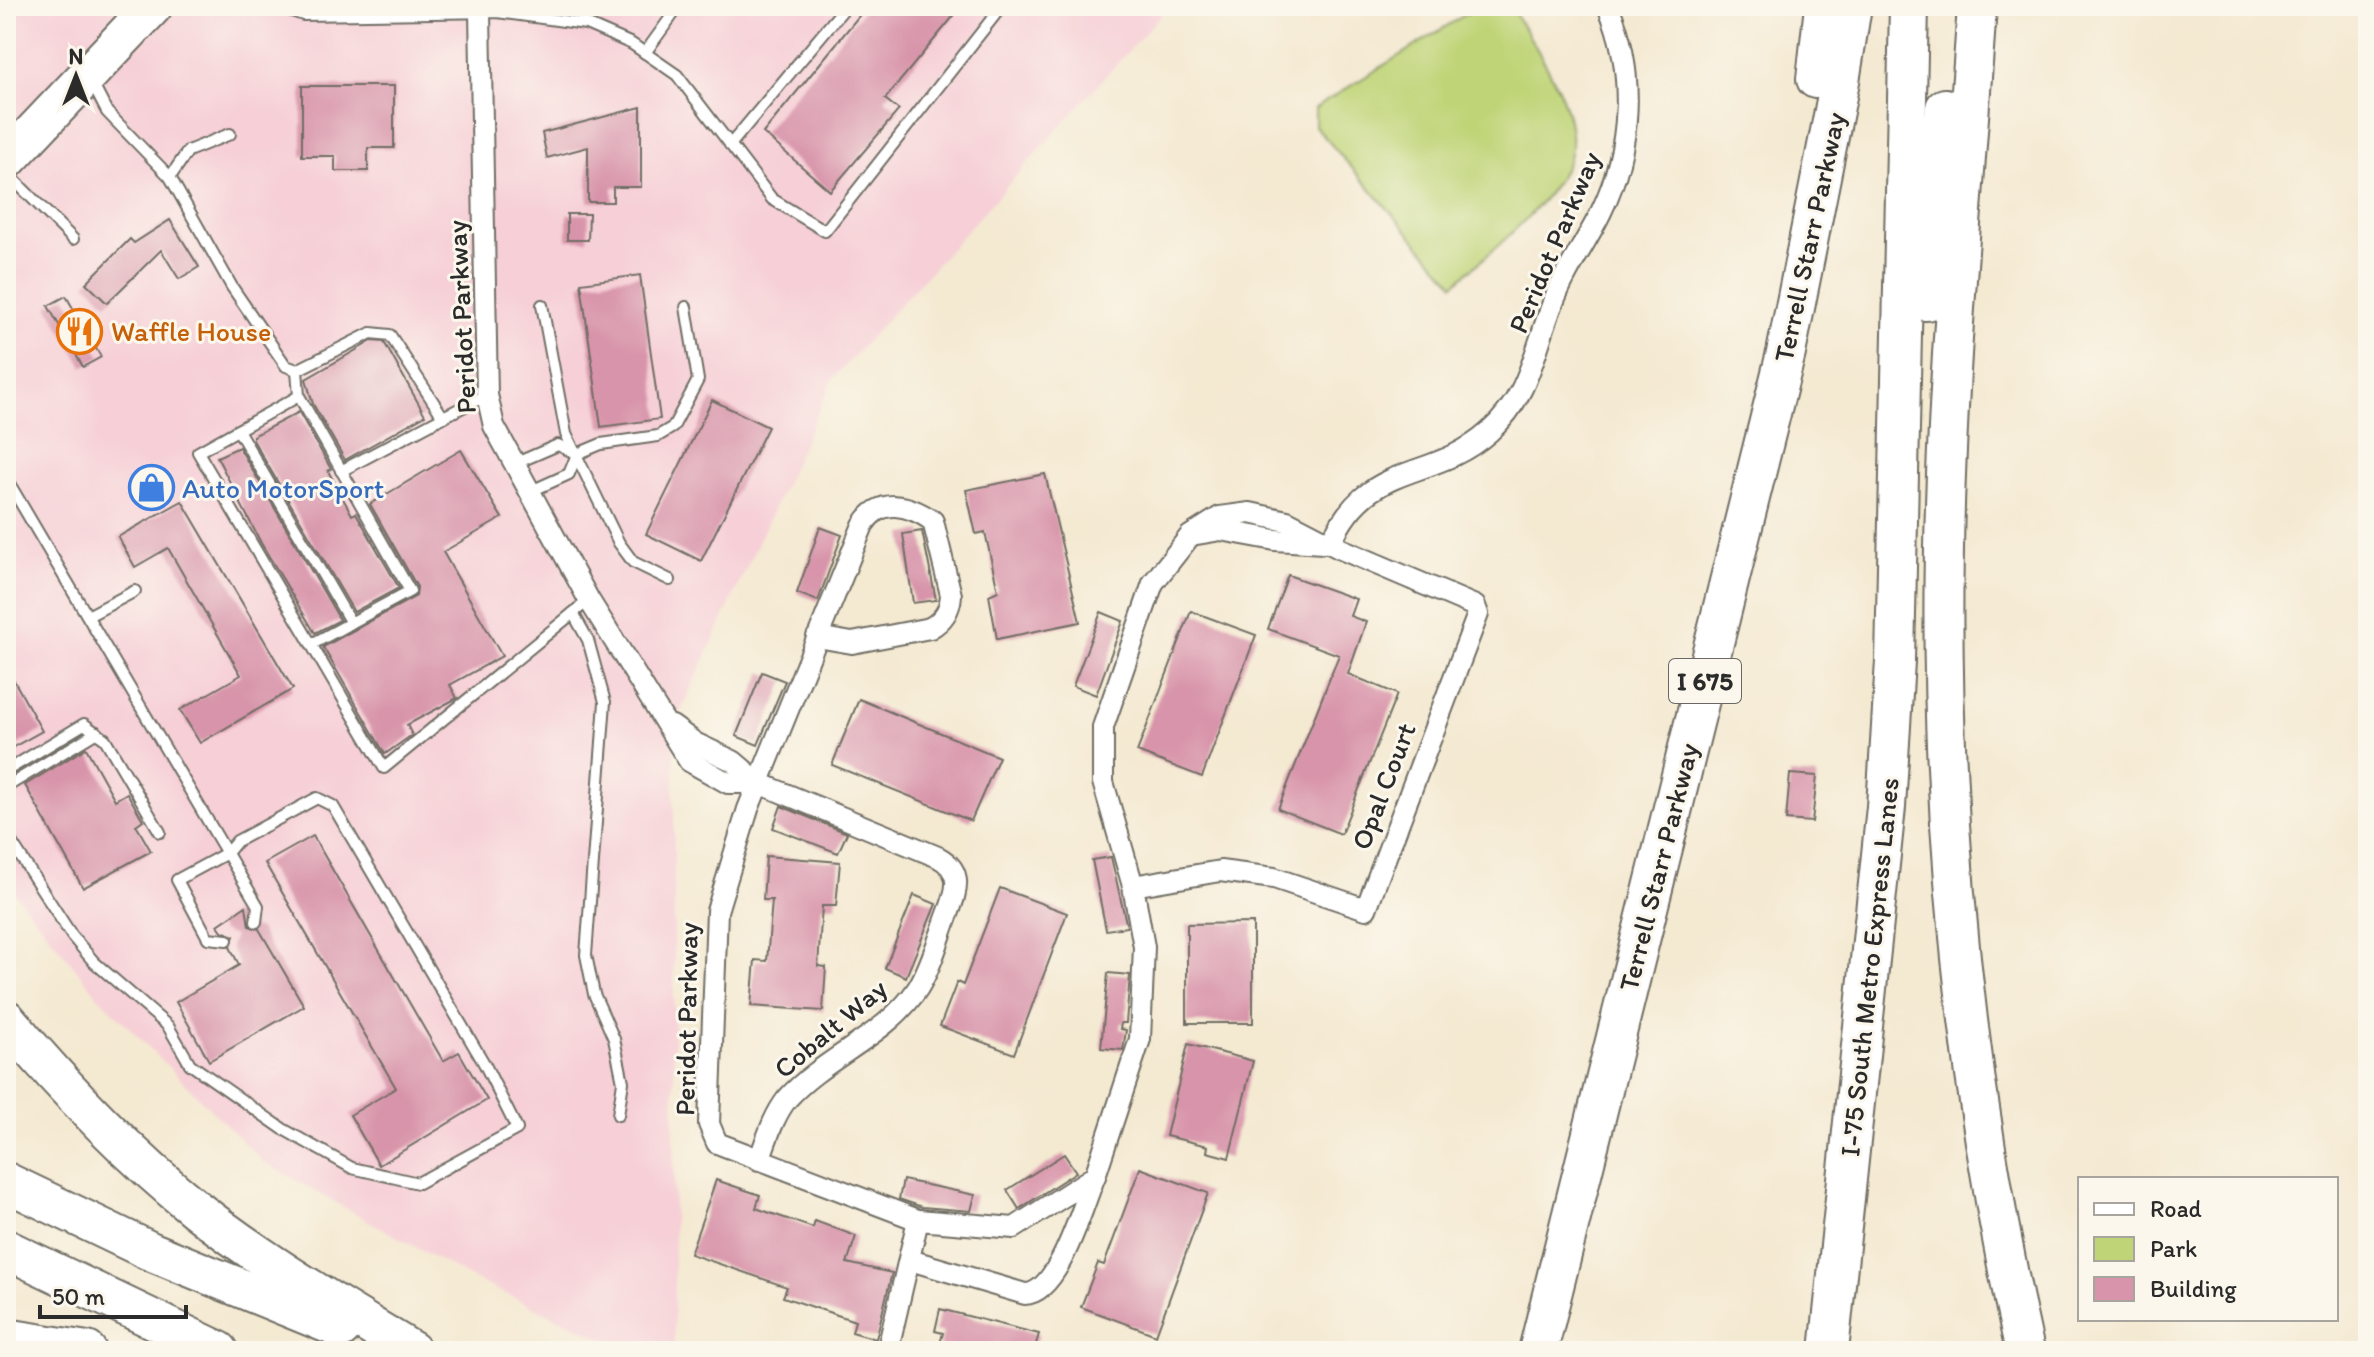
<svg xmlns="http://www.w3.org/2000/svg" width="2374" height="1357" font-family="Itim,sans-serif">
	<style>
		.built { fill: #f6cfd7 }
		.green { fill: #bfd477; stroke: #758051; stroke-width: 2 }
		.building { fill: #d894aa }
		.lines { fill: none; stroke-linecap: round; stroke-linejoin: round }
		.lane-casing { stroke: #716e65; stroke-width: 14 }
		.street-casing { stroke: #716e65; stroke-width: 24 }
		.highway-casing { stroke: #716e65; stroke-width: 42 }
		.lane { stroke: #fff; stroke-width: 10 }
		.street { stroke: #fff; stroke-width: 20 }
		.highway { stroke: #fff; stroke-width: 38 }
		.labels { text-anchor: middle; stroke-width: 6; stroke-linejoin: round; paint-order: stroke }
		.shield { fill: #fbf7ec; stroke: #696865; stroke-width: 2 }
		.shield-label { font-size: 26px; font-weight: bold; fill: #2b2b2b }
		.street-label { font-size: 28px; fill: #2b2b2b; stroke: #fbf7ec }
		.food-label { font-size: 28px; fill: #c56008; stroke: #fbf7ec; text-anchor: start }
		.shop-label { font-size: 28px; fill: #366cbe; stroke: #fbf7ec; text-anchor: start }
	</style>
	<rect width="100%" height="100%" fill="#fbf7ec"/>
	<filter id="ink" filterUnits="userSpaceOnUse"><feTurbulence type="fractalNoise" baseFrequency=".0125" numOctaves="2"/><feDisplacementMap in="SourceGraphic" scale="16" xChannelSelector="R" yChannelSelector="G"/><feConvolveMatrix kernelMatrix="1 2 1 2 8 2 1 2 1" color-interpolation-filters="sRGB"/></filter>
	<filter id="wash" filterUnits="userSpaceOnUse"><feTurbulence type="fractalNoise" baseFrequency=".006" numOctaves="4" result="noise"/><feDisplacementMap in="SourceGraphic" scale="32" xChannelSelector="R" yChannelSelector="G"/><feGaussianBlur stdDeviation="1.8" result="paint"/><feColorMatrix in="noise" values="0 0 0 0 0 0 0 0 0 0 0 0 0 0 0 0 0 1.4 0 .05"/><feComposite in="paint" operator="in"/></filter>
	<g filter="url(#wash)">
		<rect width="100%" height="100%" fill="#f4e9d1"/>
		<!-- built -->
		<path class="built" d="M 6,6 L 1169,6 L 833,379 L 674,726 L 674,1351 L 629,1351 L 469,1277 L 263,1162 L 97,995 L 6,882 Z"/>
		<!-- green -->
		<path class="green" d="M 1479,6 L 1510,6 C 1533,43 1587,117 1567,163 C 1550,204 1488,255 1454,284 L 1315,126 L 1315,108 Z"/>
		<g id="blocks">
			<!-- building -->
			<g class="building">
				<path d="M 867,6 L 962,6 L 885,99 L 899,110 L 830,191 L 763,133 Z"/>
				<path d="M 302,86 L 394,86 L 394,148 L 368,148 L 368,171 L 335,171 L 335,156 L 302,156 Z"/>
				<path d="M 641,107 L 641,187 L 613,187 L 613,202 L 588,202 L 588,147 L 547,158 L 542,133 Z"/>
				<path d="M 567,214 L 589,214 L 588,240 L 567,240 Z"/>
				<path d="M 170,220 L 199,267 L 179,279 L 161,250 L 107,303 L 86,283 L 130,239 L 134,243 Z"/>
				<path d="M 640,275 L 660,419 L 601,427 L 581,283 Z"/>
				<path d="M 66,296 L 101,357 L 83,367 L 48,306 Z"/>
				<path d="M 372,341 L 384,342 L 425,415 L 345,460 L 313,404 L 306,379 Z"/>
				<path d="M 712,400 L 768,427 L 701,561 L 646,534 Z"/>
				<path d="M 299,412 L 331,469 L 328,471 L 352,515 L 356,513 L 399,588 L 354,612 L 253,440 L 253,436 Z"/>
				<path d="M 239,447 L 340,620 L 315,633 L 261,543 L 217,457 Z"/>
				<path d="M 461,450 L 502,518 L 443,552 L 502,656 L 450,685 L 457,698 L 407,725 L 412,735 L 385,754 L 323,647 L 416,596 L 417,587 L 370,504 Z"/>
				<path d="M 1045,474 L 1080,622 L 997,639 L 989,595 L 998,591 L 985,532 L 976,534 L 966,490 Z"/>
				<path d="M 182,501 L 293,689 L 200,743 L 180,710 L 241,675 L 168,548 L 135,567 L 118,537 Z"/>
				<path d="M 820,527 L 842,535 L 818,601 L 797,593 Z"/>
				<path d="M 922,531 L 936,600 L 913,603 L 903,534 Z"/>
				<path d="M 1288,575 L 1356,599 L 1350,616 L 1366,622 L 1348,674 L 1397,694 L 1341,834 L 1278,809 L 1339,655 L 1268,629 Z"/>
				<path d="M 1191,611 L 1256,635 L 1202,777 L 1137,752 Z"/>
				<path d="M 1101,612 L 1123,621 L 1096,695 L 1073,686 Z"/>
				<path d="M 6,666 L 42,731 L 6,751 Z"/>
				<path d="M 762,672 L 785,681 L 758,745 L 736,736 Z"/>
				<path d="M 859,699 L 999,757 L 971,821 L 832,765 Z"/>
				<path d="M 86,748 L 115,800 L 127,793 L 143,820 L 136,825 L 151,851 L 83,888 L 25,785 Z"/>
				<path d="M 1790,774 L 1817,776 L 1812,822 L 1786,820 Z"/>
				<path d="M 781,806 L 847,833 L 838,853 L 773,828 Z"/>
				<path d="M 313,836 L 443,1061 L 459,1052 L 487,1100 L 379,1165 L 350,1115 L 396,1088 L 265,863 Z"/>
				<path d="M 766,856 L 840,862 L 836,906 L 822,906 L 818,966 L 826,967 L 823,1011 L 751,1006 L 755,960 L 767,961 L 772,900 L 763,900 Z"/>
				<path d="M 1111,857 L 1127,927 L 1106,930 L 1092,860 Z"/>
				<path d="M 1000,888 L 1067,913 L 1014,1054 L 940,1026 L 957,982 L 963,985 Z"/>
				<path d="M 914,895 L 936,904 L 906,977 L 885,968 Z"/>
				<path d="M 246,906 L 249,926 L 259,929 L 304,1006 L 209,1061 L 176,1002 L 239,965 L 230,947 L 234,936 L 222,931 L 218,925 Z"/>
				<path d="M 1253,923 L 1253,1023 L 1187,1023 L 1187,924 Z"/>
				<path d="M 1108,973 L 1130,975 L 1126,1023 L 1121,1023 L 1120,1029 L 1126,1030 L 1123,1050 L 1101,1048 Z"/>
				<path d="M 1188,1044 L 1253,1061 L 1229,1158 L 1207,1152 L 1208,1146 L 1166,1136 Z"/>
				<path d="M 1064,1154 L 1076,1172 L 1019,1209 L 1007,1190 Z"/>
				<path d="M 1140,1168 L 1208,1193 L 1156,1335 L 1081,1307 L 1098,1263 L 1104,1265 Z"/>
				<path d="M 716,1180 L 760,1195 L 756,1208 L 813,1228 L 815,1221 L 856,1236 L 847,1263 L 892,1273 L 876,1339 L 852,1332 L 855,1321 L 783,1297 L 787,1287 L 690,1254 Z"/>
				<path d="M 903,1180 L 975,1195 L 971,1211 L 922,1207 L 899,1199 Z"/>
				<path d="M 940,1309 L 1039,1334 L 1034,1351 L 938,1351 L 943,1333 L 935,1331 Z"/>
			</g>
		</g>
	</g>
	<g filter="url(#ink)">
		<use href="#blocks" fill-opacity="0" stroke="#716e65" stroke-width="2"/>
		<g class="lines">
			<defs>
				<g id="lane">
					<path d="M 277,6 L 303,15 L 497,12 L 586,24 L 632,44 L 677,75 L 772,199 L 825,231 L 1002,6"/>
					<path d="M 645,53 L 679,6"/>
					<path d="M 92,83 L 107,112 L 170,177 L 232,287 L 286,366 L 297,370 L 371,333 L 390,335 L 443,417 L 487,395"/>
					<path d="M 730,145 L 846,6"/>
					<path d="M 6,172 L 73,239"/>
					<path d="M 170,177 L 188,151 L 230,134"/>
					<path d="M 542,305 L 566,434 L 619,543 L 633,562 L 670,580"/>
					<path d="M 297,370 L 299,396"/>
					<path d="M 238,430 L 351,623"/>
					<path d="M 577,454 L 601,444 L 658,436 L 673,427 L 698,380 L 686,307"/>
					<path d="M 514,464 L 558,445 L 577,454 L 569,474 L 529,492"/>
					<path d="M 341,471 L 443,417"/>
					<path d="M 6,478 L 258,906 L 256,922"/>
					<path d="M 573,613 L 588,640 L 605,702 L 586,955 L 594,994 L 614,1039 L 623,1082 L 618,1115"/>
					<path d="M 88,616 L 135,591"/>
					<path d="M 312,644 L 410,591 L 299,396 L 198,452 L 384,768 L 589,600"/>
					<path d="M 6,771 L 84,724 L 105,739 L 160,832"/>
					<path d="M 6,787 L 97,732"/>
					<path d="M 6,834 L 72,936 L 94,962 L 168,1026 L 190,1064 L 283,1129 L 352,1168 L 418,1183 L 517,1129 L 485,1065 L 333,806 L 317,798 L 237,841 L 227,853 L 177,880 L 208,938 L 227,940"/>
				</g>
				<g id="street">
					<path d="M 480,12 L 487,395 L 494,426 L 589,600 L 689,761 L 728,783 L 759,783"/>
					<path d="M 1197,534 L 1221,530 L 1275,540 L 1323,543"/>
					<path d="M 1331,543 C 1367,459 1432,483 1489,432 C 1530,396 1534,350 1553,303 C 1565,271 1586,243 1601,212 C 1632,148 1636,71 1608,6"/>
					<path d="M 817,637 L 852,643 L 930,628 C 944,620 950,610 951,595 L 933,521 C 908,504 880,497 863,525 L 748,809 L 717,911 L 709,1124 L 717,1143 L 918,1220 L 1014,1228 L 1095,1176 L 1140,1039 L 1144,947 L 1133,886 L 1103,782 L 1103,727 L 1153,583 L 1190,536 L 1220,517 L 1250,513 L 1287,521 L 1341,549 L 1475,606 L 1478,614 L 1366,909 L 1274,878 L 1220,871 L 1133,886"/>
					<path d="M 672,726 L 695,743 L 733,761 L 759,783 L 938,857 C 964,871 957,891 948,914 C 939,938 931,967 918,988 C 887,1036 824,1057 787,1099 C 773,1117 767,1139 759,1160"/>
					<path d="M 910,1260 L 1025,1294 C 1059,1294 1083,1204 1095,1176"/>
					<path d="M 890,1340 L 918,1220"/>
				</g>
				<g id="highway">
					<path d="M 1977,6 C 1965,187 1947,367 1944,548 C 1939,818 1966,1088 2025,1351"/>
					<path d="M 1816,79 L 1824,6"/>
					<path d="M 6,161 L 153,6"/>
					<path d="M 1926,301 L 1945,108"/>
					<path d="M 6,1019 C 64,1088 126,1153 197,1210 C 264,1263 339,1306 412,1351"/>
					<path d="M 6,1182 L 150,1251 L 341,1329"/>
					<path d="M 6,1249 L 219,1351"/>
					<path d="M 6,1338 L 87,1351"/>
					<path d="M 1538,1351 L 1786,353 L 1840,81 L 1852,6"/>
					<path d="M 1829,1351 L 1886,807 L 1895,661 L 1909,6"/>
				</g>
			</defs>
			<!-- lane casing -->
			<use href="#lane" class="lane-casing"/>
			<!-- street casing -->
			<use href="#street" class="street-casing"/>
			<!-- highway casing -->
			<use href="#highway" class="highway-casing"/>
			<!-- lane -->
			<use href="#lane" class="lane"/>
			<!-- street -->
			<use href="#street" class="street"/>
			<!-- highway -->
			<use href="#highway" class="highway"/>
		</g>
	</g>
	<!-- icons -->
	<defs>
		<symbol id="restaurant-ring" viewBox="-11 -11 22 22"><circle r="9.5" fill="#fbf7ec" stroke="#e8710a" stroke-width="1.5"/><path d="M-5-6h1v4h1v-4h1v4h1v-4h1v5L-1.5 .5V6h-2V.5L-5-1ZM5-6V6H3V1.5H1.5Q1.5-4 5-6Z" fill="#e8710a"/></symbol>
		<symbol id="shop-ring" viewBox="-11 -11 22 22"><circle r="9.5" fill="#fbf7ec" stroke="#3f7fe0" stroke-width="1.5"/><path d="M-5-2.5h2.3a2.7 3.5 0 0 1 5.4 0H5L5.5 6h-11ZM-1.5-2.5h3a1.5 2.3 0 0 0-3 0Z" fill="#3f7fe0"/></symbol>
	</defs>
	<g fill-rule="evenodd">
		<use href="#restaurant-ring" x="54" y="306" width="51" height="51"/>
		<use href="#shop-ring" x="126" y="462" width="51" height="51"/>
	</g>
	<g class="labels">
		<!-- shield labels -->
		<rect class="shield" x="1669" y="659" width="72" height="44" rx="6"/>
		<g class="shield-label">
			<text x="1705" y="690">I 675</text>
		</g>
		<!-- street labels -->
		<g class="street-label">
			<text transform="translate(1809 237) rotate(-78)" y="10">Terrell Starr Parkway</text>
			<text transform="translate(1554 242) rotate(-67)" y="10">Peridot Parkway</text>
			<text transform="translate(461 317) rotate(-93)" y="10">Peridot Parkway</text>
			<text transform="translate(1383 786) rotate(-69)" y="10">Opal Court</text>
			<text transform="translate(1658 867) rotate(-76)" y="10">Terrell Starr Parkway</text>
			<text transform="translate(1869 967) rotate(-84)" y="10">I-75 South Metro Express Lanes</text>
			<text transform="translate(686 1019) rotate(-89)" y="10">Peridot Parkway</text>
			<text transform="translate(830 1028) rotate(-40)" y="10">Cobalt Way</text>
		</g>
		<!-- food labels -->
		<g class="food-label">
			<text x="111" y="341">Waffle House</text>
		</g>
		<!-- shop labels -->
		<g class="shop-label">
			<text x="182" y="498">Auto MotorSport</text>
		</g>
	</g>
	<!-- margin -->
	<rect width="2374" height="1357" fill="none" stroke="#fbf7ec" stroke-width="32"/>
	<!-- legend -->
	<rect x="2078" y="1177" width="260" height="144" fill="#fbf7ec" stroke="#a8a59f" stroke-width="2"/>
	<rect x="2094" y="1203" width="40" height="12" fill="#ffffff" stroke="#a8a59f" stroke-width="2"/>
	<text x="2150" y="1217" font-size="24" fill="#2b2b2b">Road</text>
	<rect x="2094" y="1237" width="40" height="24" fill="#bfd477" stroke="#a8a59f" stroke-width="2"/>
	<text x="2150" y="1257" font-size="24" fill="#2b2b2b">Park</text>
	<rect x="2094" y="1277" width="40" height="24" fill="#d894aa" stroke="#a8a59f" stroke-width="2"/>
	<text x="2150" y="1297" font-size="24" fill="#2b2b2b">Building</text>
	<!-- north arrow -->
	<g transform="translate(76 76)" stroke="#fbf7ec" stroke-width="6" paint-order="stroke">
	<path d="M0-6L14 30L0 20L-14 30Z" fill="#2b2b2b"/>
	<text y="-12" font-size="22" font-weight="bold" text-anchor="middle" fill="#2b2b2b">N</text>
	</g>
	<!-- scale -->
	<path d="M40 1305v12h146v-12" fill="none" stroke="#2b2b2b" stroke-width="4"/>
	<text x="52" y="1305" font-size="24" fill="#2b2b2b" stroke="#fbf7ec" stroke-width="6" paint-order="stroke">50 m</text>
</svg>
